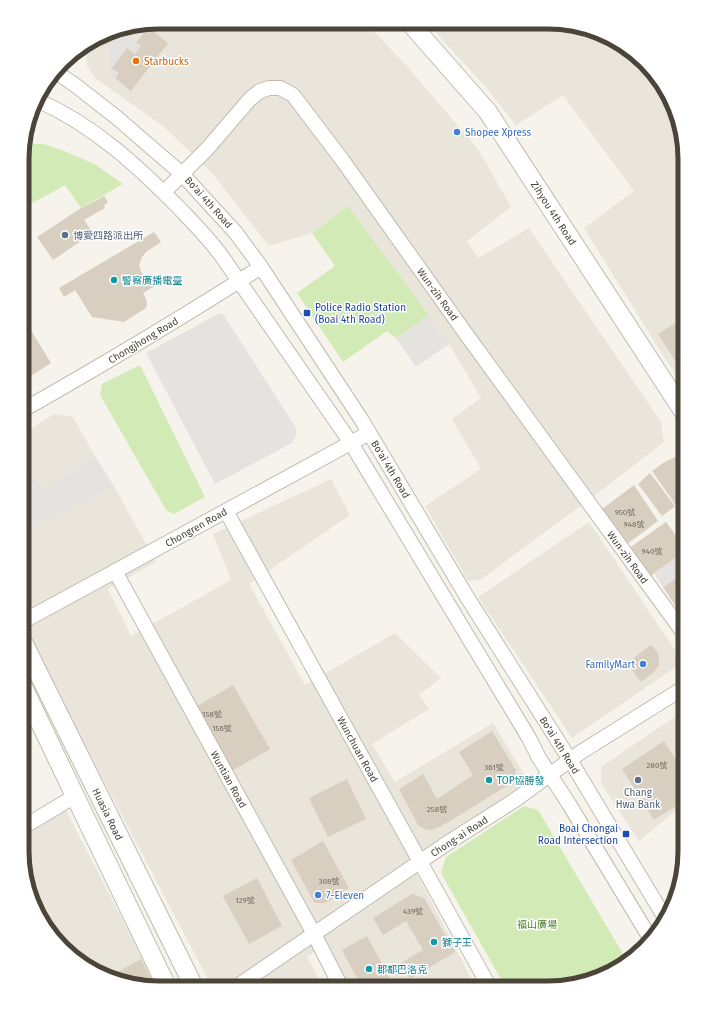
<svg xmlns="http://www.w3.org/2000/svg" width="707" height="1010" font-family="'Fira Sans','Noto Sans TC',sans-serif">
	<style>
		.residential { fill: #eae5da }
		.green { fill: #d2eab5 }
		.parking { fill: #e5e3e0 }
		.building { fill: #d8cfc1 }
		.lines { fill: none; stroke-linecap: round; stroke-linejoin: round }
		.minor-casing { stroke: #c2bbae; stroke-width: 16 }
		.tertiary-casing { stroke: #c2bbae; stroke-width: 20 }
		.minor { stroke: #fff; stroke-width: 14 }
		.tertiary { stroke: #fff; stroke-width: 18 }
		.food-dot { fill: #e8710a; stroke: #fff; stroke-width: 1.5 }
		.shop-dot { fill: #3f7fe0; stroke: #fff; stroke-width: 1.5 }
		.service-dot { fill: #5c6f8a; stroke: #fff; stroke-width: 1.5 }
		.culture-dot { fill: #0f9aa8; stroke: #fff; stroke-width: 1.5 }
		.transit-dot { fill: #1a4fb4; stroke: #fff; stroke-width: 1.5 }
		.labels { text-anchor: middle; stroke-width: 3; stroke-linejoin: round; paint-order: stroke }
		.number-label { font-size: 8px; fill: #6e675b }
		.food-label { font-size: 10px; fill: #c56008; stroke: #fff; text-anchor: start }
		.shop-label { font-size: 10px; fill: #366cbe; stroke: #fff; text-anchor: start }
		.street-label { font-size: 10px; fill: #4b4439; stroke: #fff }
		.service-label { font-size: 10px; fill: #4e5e75; stroke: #fff; text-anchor: start }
		.culture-label { font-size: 10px; fill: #0d838f; stroke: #fff; text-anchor: start }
		.transit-label { font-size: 10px; fill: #164399; stroke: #fff; text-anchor: start }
		.park-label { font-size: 10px; fill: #4a7f2a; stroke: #fff }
		.rim { fill: none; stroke: #4b4439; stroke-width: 5 }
	</style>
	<rect width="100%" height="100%" fill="#f6f3ec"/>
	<!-- residential -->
	<g class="residential">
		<path d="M 159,22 L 366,23 L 405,64 L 478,149 L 511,207 L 467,241 L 478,258 L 529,228 L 661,422 L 664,442 L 594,496 L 480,580 L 468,581 L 425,506 L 481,469 L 452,419 L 481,398 L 449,344 L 429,315 L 348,206 L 312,233 L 269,246 L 212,173 L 163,126 L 95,78 L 87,66 L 86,51 L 88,45 L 115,29 Z"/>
		<path d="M 427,23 L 566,23 L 631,50 L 673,107 L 685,159 L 685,387 L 664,357 L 584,228 L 634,191 L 563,95 L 516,125 L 484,85 Z"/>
		<path d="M 54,414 L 73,417 L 95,456 L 42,489 L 23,457 L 23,434 Z"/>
		<path d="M 331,479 L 350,515 L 249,584 L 305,685 L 395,633 L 441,678 L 419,695 L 429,709 L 372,744 L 395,782 L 493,723 L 536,794 L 417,874 L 476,988 L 345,987 L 323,946 L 307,957 L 323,987 L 212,987 L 50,678 L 22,618 L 23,531 L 115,488 L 156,562 L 108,589 L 131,636 L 231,580 L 213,534 Z"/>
		<path d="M 589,522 L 683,662 L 572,738 L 478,597 Z"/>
		<path d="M 685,710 L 685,803 L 639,841 L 601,783 L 601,767 Z"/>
		<path d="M 65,809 L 119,913 L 157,987 L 141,987 L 83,965 L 36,911 L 22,851 L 22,837 Z"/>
	</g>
	<!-- green -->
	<g class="green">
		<path d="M 23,144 L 44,144 L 69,153 L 96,165 L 123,184 L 81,208 L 65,185 L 25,207 L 23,203 Z"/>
		<path d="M 348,206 L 429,315 L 396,338 L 387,331 L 343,362 L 297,293 L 335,266 L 312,233 Z"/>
		<path d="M 140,365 L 205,497 L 174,514 L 166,510 L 100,395 L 102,384 Z"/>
		<path d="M 524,806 L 538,810 L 626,959 L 608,974 L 548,988 L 506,988 L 441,873 L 446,857 Z"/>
	</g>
	<!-- parking -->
	<g class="parking">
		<path d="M 121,28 L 138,41 L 136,43 L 141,46 L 135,54 L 113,68 L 119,73 L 116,78 L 109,78 L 109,33 L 115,29 Z"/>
		<path d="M 218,314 L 222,314 L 225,317 L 296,428 L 296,436 L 292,443 L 215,484 L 146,353 Z"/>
		<path d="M 429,315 L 449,344 L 416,367 L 396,338 Z"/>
		<path d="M 95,456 L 115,488 L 23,531 L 23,457 L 42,489 Z"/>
		<path d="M 685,551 L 685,573 L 663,587 L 654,573 Z"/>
	</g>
	<!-- building -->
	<g class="building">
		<path d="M 148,27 L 168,43 L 131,91 L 115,78 L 119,73 L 112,68 L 127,48 L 135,54 L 141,46 L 136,43 Z"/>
		<path d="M 104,196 L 108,202 L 104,205 L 105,208 L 84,220 L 93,233 L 53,260 L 37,237 L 78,210 Z"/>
		<path d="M 154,232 L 161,242 L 146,252 L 142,257 L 139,265 L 140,269 L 144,277 L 151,274 L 158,284 L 143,293 L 146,299 L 147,304 L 146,308 L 124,322 L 92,317 L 75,290 L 64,297 L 59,288 Z"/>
		<path d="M 685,317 L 685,376 L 658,334 Z"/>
		<path d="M 26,322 L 51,363 L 23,381 L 23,324 Z"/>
		<path d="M 675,457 L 685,458 L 685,518 L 652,471 L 663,463 Z"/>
		<path d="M 650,473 L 675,506 L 662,516 L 638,484 Z"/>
		<path d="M 634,485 L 658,521 L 627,544 L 602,509 Z"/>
		<path d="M 666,522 L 685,549 L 685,551 L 654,573 L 649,579 L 628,549 Z"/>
		<path d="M 685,573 L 685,610 L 680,613 L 663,587 Z"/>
		<path d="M 651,645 L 658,653 L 659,658 L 659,665 L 654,672 L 641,682 L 627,663 Z"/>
		<path d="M 233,685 L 270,749 L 228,773 L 192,709 Z"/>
		<path d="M 492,731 L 516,770 L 515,775 L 510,784 L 440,827 L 431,830 L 424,829 L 418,825 L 399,789 L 423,774 L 437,799 L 473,775 L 459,752 Z"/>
		<path d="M 664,741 L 685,774 L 685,800 L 654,820 L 622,769 Z"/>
		<path d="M 347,779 L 366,819 L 328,837 L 309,798 Z"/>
		<path d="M 323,841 L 349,888 L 325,903 L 317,903 L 314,902 L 291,860 Z"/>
		<path d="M 257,878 L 282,926 L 249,944 L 223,896 Z"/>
		<path d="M 412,894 L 424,898 L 455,952 L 410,979 L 401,963 L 423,950 L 406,921 L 383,935 L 373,918 Z"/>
		<path d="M 367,936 L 395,988 L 362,987 L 342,950 Z"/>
		<path d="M 141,959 L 155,987 L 141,987 L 113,976 L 112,975 Z"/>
	</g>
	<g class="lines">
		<defs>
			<g id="minor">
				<path d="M 56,72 L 75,85 L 116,117 L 182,174 L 236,233 L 261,267 L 361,419 L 467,597 L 570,760 L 665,918"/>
				<path d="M 37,100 C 94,125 140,168 183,212 C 197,227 211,241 223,258 L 351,443 L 529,738 L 539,758 L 569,804 L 650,938"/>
				<path d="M 164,192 L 207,149 L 250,99 L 260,91 L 269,88 L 280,88 L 293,95 L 343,161 L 466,334 L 685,635"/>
				<path d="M 23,410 C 104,364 183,317 261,267"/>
				<path d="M 226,511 L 490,988"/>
				<path d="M 115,571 L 314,934 L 341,987"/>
				<path d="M 22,622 L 369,433"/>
				<path d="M 22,828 L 75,796"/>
				<path d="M 236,987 L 446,844 L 515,800 L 581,752 L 685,687"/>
			</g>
			<g id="tertiary">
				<path d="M 410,23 L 488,112 L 685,414"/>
				<path d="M 22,640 L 194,987"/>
				<path d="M 22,685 L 75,796 L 167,987"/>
			</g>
		</defs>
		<!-- minor casing -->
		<use href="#minor" class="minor-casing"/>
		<!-- tertiary casing -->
		<use href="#tertiary" class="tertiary-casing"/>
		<!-- minor -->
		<use href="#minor" class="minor"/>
		<!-- tertiary -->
		<use href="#tertiary" class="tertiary"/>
	</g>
	<!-- markers -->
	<circle class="food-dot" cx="136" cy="61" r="4"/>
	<g class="shop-dot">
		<circle cx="457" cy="132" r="4"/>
		<circle cx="643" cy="664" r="4"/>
		<circle cx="318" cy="895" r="4"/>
	</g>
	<g class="service-dot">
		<circle cx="65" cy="235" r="4"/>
		<circle cx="638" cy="780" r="4"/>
	</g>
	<g class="culture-dot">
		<circle cx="114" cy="280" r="4"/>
		<circle cx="489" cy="780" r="4"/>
		<circle cx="434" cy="942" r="4"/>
		<circle cx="369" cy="969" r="4"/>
	</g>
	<g class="transit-dot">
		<rect x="303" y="309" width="8" height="8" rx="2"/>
		<rect x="622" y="830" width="8" height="8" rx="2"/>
	</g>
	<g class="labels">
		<!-- number labels -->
		<g class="number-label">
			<text x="625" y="515">950號</text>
			<text x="634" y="527">948號</text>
			<text x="652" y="554">940號</text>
			<text x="212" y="717">158號</text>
			<text x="222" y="731">156號</text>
			<text x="657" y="768">280號</text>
			<text x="494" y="770">361號</text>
			<text x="437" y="812">258號</text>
			<text x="329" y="884">308號</text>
			<text x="245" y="903">129號</text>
			<text x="413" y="914">439號</text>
		</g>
		<!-- food labels -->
		<g class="food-label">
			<text x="144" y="65">Starbucks</text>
		</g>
		<!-- shop labels -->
		<g class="shop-label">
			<text x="465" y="136">Shopee Xpress</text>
			<text x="635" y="668" text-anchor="end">FamilyMart</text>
			<text x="326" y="899">7-Eleven</text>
		</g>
		<!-- street labels -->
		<g class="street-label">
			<text transform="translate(209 202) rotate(48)" y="4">Bo'ai 4th Road</text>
			<text transform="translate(554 213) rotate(57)" y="4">Zihyou 4th Road</text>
			<text transform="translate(438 294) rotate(54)" y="4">Wun-zih Road</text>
			<text transform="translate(143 340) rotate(-31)" y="4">Chongjhong Road</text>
			<text transform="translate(391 469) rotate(59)" y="4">Bo'ai 4th Road</text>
			<text transform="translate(196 527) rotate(-29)" y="4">Chongren Road</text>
			<text transform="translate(628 557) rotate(54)" y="4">Wun-zih Road</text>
			<text transform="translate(560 745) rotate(58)" y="4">Bo'ai 4th Road</text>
			<text transform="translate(358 749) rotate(61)" y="4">Wunchuan Road</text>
			<text transform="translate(229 779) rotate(61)" y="4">Wuntian Road</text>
			<text transform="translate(108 814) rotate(64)" y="4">Huasia Road</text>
			<text transform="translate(459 836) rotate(-33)" y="4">Chong-ai Road</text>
		</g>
		<!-- service labels -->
		<g class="service-label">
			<text x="73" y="239">博愛四路派出所</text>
			<text x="638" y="796" text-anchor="middle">Chang<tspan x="638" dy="12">Hwa Bank</tspan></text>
		</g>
		<!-- culture labels -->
		<g class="culture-label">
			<text x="122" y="284">警察廣播電臺</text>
			<text x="497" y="784">TOP協勝發</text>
			<text x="442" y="946">獅子王</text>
			<text x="377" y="973">郡都巴洛克</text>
		</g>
		<!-- transit labels -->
		<g class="transit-label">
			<text x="315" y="311">Police Radio Station<tspan x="315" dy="12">(Boai 4th Road)</tspan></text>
			<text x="618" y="832" text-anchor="end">Boai Chongai<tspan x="618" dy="12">Road Intersection</tspan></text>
		</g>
		<!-- park labels -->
		<g class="park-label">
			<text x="537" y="928">福山廣場</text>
		</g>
	</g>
	<!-- crop -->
	<path d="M0 0H707V1010H0ZM159 29H548A130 130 0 0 1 678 159V851A130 130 0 0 1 548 981H159A130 130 0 0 1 29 851V159A130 130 0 0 1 159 29Z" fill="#fff" fill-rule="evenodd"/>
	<path class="rim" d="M159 29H548A130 130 0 0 1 678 159V851A130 130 0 0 1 548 981H159A130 130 0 0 1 29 851V159A130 130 0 0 1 159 29Z"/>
</svg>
